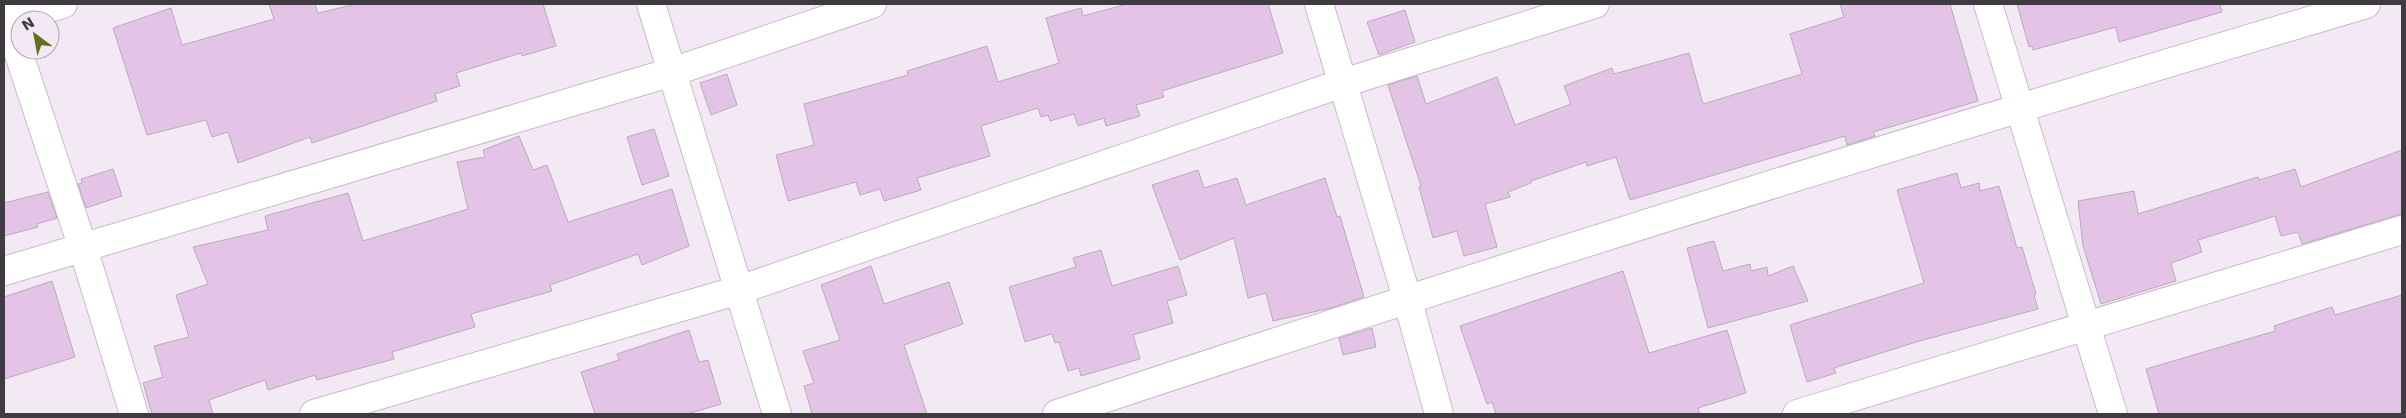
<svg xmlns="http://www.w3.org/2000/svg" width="2406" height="418" font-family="'DejaVu Sans',sans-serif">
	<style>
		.building { fill: #e3c4e6; stroke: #b7adb8 }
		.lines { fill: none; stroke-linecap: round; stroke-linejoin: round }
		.minor-casing { stroke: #c7bcc8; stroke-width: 30 }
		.minor { stroke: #fff; stroke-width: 28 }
	</style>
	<rect width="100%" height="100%" fill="#f3e9f4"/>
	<!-- building -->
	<g class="building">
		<path d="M 269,4 L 315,4 L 318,13 L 356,4 L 543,4 L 556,46 L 522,56 L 521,53 L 456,73 L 460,86 L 435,94 L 437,101 L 312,143 L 310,137 L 238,163 L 228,132 L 212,137 L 206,120 L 147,135 L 113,28 L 171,8 L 182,45 L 274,19 Z"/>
		<path d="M 1127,4 L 1268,4 L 1283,53 L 1162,91 L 1164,97 L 1136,105 L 1140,116 L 1106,126 L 1104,118 L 1078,126 L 1074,114 L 1050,121 L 1048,115 L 1041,117 L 1038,108 L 981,126 L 990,156 L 917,178 L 921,190 L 884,201 L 880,189 L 860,195 L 856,182 L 788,201 L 776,155 L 814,145 L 804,104 L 908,75 L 907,71 L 987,46 L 998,82 L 1059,63 L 1046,18 L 1081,8 L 1083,16 Z"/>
		<path d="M 1840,4 L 1950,4 L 1978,101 L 1873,132 L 1875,136 L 1847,145 L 1845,136 L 1630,200 L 1616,157 L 1587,166 L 1586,162 L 1531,181 L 1531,183 L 1508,192 L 1510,197 L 1485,204 L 1497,247 L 1464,256 L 1457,231 L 1433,238 L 1419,187 L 1421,186 L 1388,85 L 1417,76 L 1426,104 L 1497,77 L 1515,125 L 1571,104 L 1564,86 L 1612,68 L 1614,74 L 1689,53 L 1703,104 L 1802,74 L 1790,34 L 1844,17 Z"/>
		<path d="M 2017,4 L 2220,4 L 2222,12 L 2119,42 L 2116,27 L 2033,50 L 2032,46 L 2029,47 Z"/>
		<path d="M 1405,10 L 1415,42 L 1379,55 L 1367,22 Z"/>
		<path d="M 727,74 L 737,105 L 711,115 L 700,83 Z"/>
		<path d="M 654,129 L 669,176 L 642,185 L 627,137 Z"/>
		<path d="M 519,136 L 533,170 L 547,165 L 568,222 L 672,189 L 689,246 L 642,265 L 638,254 L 550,285 L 552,291 L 471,314 L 475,327 L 392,352 L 394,359 L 317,380 L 315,375 L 268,390 L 265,380 L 209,400 L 213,414 L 152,414 L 143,383 L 163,377 L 154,346 L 189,337 L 176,295 L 208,284 L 193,247 L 268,230 L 265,216 L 348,193 L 363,241 L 468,209 L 457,162 L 485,157 L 483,150 Z"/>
		<path d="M 2402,150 L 2402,214 L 2302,244 L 2298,232 L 2281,236 L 2275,216 L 2198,240 L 2202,252 L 2171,263 L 2176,281 L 2101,304 L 2083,246 L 2078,201 L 2134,191 L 2138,214 L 2258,177 L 2259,180 L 2295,169 L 2301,187 Z"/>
		<path d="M 113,169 L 122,196 L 86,208 L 78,184 L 82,183 L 81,179 Z"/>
		<path d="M 1198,170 L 1204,188 L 1237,178 L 1246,205 L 1325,178 L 1337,217 L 1340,216 L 1364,297 L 1331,308 L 1273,321 L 1266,293 L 1248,298 L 1234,238 L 1180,260 L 1152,185 Z"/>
		<path d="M 1957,173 L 1961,188 L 1979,183 L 1980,191 L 1999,186 L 2017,248 L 2022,247 L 2036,294 L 2034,295 L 2038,309 L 1916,342 L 1834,368 L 1836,373 L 1807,382 L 1790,325 L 1924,283 L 1897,190 Z"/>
		<path d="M 48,192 L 57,218 L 37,224 L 38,227 L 4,236 L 4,203 Z"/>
		<path d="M 1714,241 L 1723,271 L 1750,264 L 1751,271 L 1767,267 L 1768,276 L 1793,266 L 1808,301 L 1708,328 L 1687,248 Z"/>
		<path d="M 1101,250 L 1112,286 L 1178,266 L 1187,295 L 1167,301 L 1173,323 L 1133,335 L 1140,359 L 1081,376 L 1079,368 L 1068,371 L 1059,342 L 1055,343 L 1052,334 L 1025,342 L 1009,287 L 1076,267 L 1073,258 Z"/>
		<path d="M 871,266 L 884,304 L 949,282 L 963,324 L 904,345 L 927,414 L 812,414 L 804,386 L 814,383 L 803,351 L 840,340 L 821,285 Z"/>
		<path d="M 1623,271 L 1649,353 L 1727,330 L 1746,393 L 1698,408 L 1700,414 L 1496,414 L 1492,402 L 1487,404 L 1460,326 Z"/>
		<path d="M 52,281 L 75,357 L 4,379 L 4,297 Z"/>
		<path d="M 2402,295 L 2402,414 L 2159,414 L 2146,369 L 2275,331 L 2274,326 L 2332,307 L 2335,315 Z"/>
		<path d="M 1372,328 L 1376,347 L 1343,355 L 1339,338 Z"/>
		<path d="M 689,330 L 699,362 L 708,360 L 721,404 L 687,414 L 595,414 L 581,372 L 619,360 L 617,354 Z"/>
	</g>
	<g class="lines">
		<defs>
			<g id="minor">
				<path d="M 651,4 L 777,414"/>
				<path d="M 1319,4 L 1407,298 L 1439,414"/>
				<path d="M 1988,4 L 2113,414"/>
				<path d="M 4,9 L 83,248 L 134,414"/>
				<path d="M 4,21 L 63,4"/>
				<path d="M 4,271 L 672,72 L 872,4"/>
				<path d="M 314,414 L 739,290 L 1343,83 L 1595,4"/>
				<path d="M 1057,414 C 1491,270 1928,134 2366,4"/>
				<path d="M 1797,414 L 2402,230"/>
			</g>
		</defs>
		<!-- minor casing -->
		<use href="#minor" class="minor-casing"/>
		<!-- minor -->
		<use href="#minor" class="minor"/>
	</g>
	<!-- border -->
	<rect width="2406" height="418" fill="none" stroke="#3f3b40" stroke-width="10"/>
	<!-- north arrow -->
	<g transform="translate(35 35) rotate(328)"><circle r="24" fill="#f3e9f4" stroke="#aba3ac"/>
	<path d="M0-4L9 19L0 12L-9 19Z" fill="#60711e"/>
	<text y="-8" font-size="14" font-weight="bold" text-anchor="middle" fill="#3f3b40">N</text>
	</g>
</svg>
